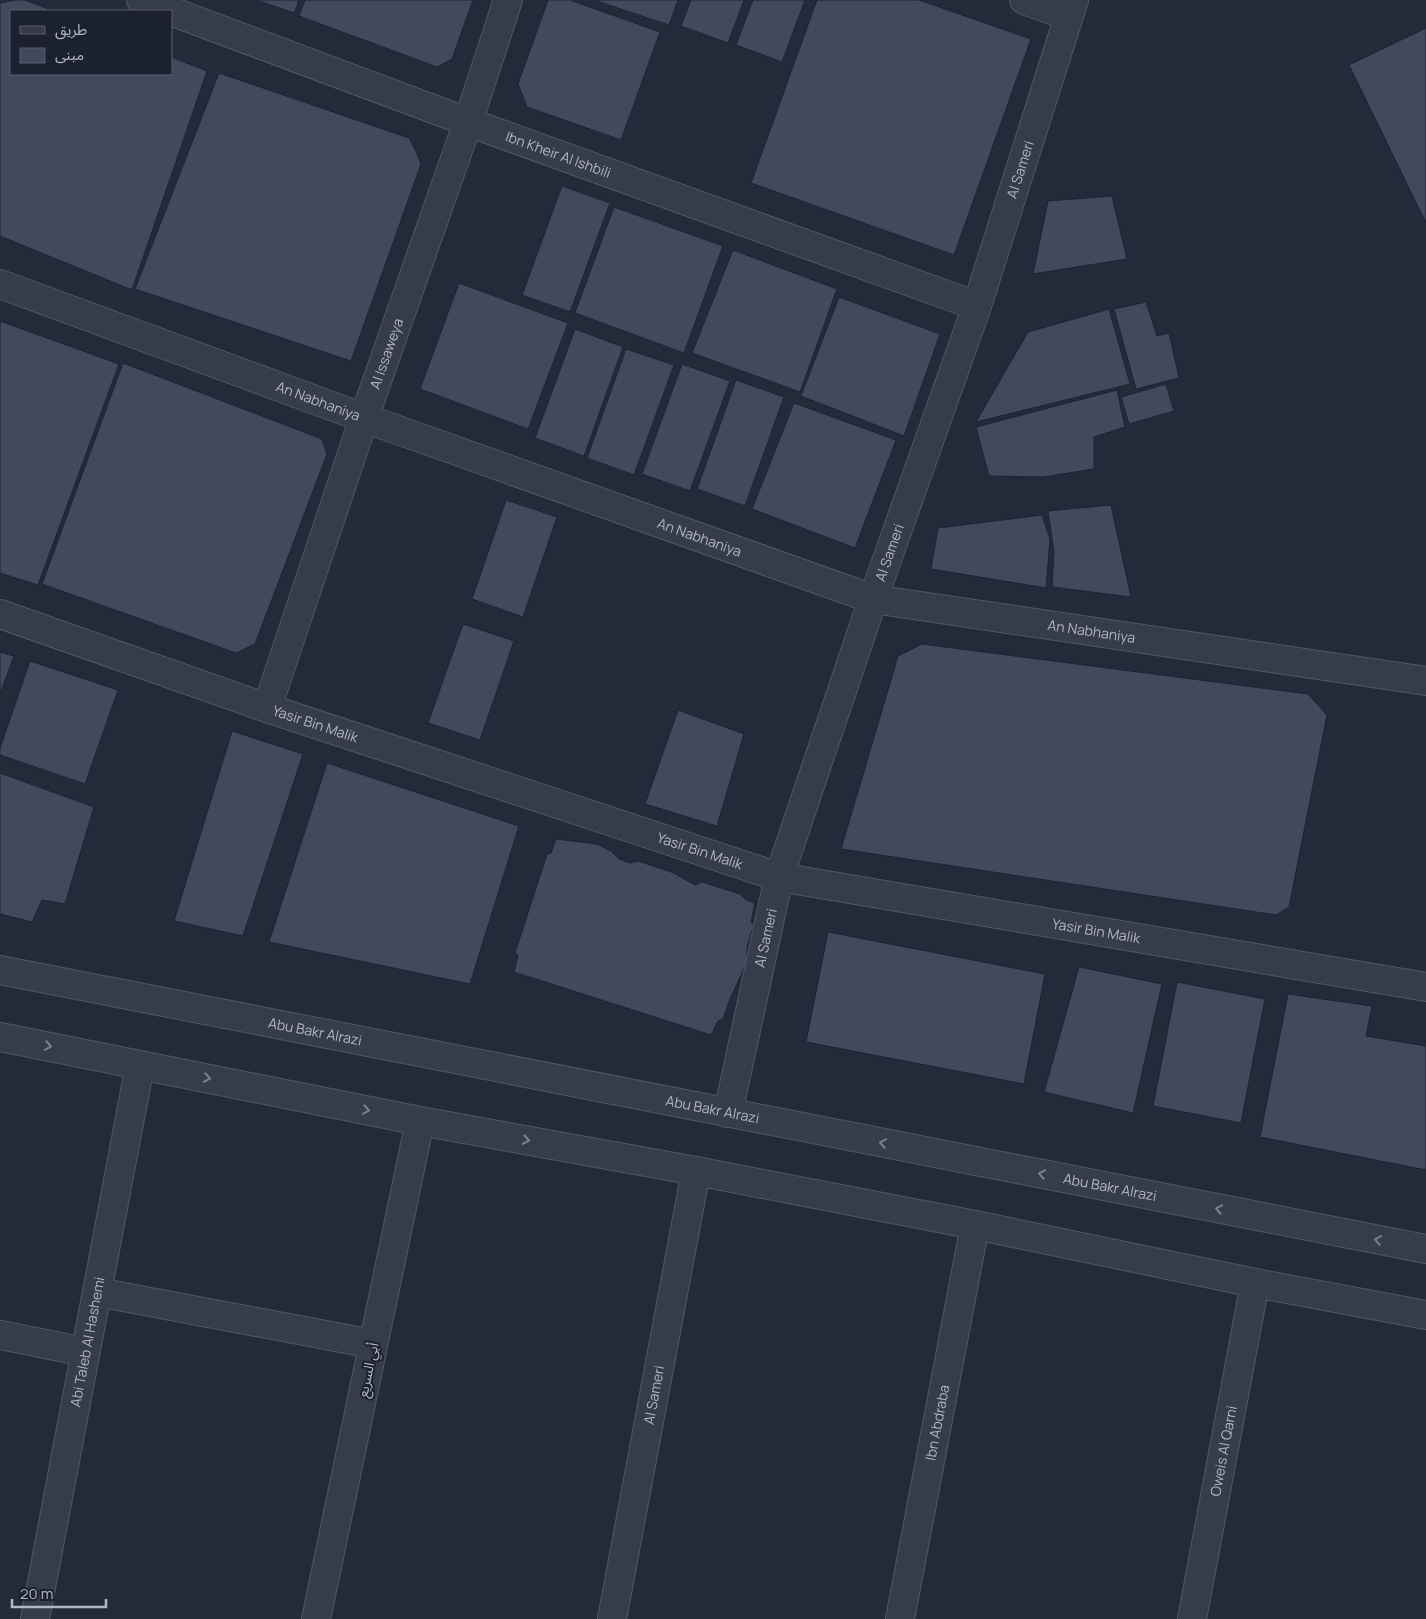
<svg xmlns="http://www.w3.org/2000/svg" width="1426" height="1619" font-family="Manrope,'Noto Sans Arabic',sans-serif">
	<style>
		.building { fill: #42495c; stroke: #1e2332 }
		.lines { fill: none; stroke-linecap: round; stroke-linejoin: round }
		.minor-casing { stroke: #525766; stroke-width: 30 }
		.tertiary-casing { stroke: #525766; stroke-width: 30 }
		.minor { stroke: #373c4b; stroke-width: 28 }
		.tertiary { stroke: #373c4b; stroke-width: 28 }
		.oneway { stroke: #7b808f }
		.labels { text-anchor: middle; stroke-width: 4; stroke-linejoin: round; paint-order: stroke }
		.street-label { font-size: 14px; fill: #b2b7c6; stroke: #1c2130 }
	</style>
	<rect width="100%" height="100%" fill="#232a3a"/>
	<!-- building -->
	<g class="building">
		<path d="M 16,0 L 25,0 L 54,11 L 11,11 L 11,74 L 171,74 L 171,57 L 207,71 L 132,290 L 0,236 L 0,3 Z"/>
		<path d="M 256,0 L 299,0 L 294,13 Z"/>
		<path d="M 305,0 L 473,0 L 452,59 L 437,67 L 299,16 Z"/>
		<path d="M 548,0 L 570,0 L 660,32 L 621,140 L 527,107 L 518,84 Z"/>
		<path d="M 594,0 L 678,0 L 669,25 Z"/>
		<path d="M 691,0 L 744,0 L 728,43 L 681,26 Z"/>
		<path d="M 753,0 L 805,0 L 782,62 L 736,45 Z"/>
		<path d="M 817,0 L 919,0 L 1031,39 L 954,255 L 751,183 Z"/>
		<path d="M 1426,28 L 1426,223 L 1349,65 Z"/>
		<path d="M 219,73 L 409,138 L 416,151 L 421,164 L 351,361 L 135,289 Z"/>
		<path d="M 562,186 L 610,203 L 570,312 L 522,295 Z"/>
		<path d="M 1112,196 L 1127,259 L 1033,274 L 1048,201 Z"/>
		<path d="M 614,207 L 723,246 L 684,353 L 575,313 Z"/>
		<path d="M 733,250 L 837,289 L 800,392 L 692,353 Z"/>
		<path d="M 459,283 L 568,323 L 528,429 L 420,389 Z"/>
		<path d="M 839,297 L 940,334 L 904,436 L 801,396 Z"/>
		<path d="M 1146,302 L 1157,336 L 1169,333 L 1179,378 L 1136,389 L 1114,309 Z"/>
		<path d="M 1109,309 L 1130,384 L 976,422 L 1028,332 Z"/>
		<path d="M 0,321 L 119,364 L 38,585 L 0,573 Z"/>
		<path d="M 575,329 L 623,347 L 584,456 L 535,438 Z"/>
		<path d="M 626,349 L 674,365 L 634,475 L 587,458 Z"/>
		<path d="M 123,363 L 322,439 L 327,454 L 255,644 L 236,653 L 42,584 Z"/>
		<path d="M 682,364 L 730,381 L 690,491 L 642,474 Z"/>
		<path d="M 736,380 L 784,397 L 745,506 L 697,489 Z"/>
		<path d="M 1166,384 L 1174,411 L 1129,424 L 1121,397 Z"/>
		<path d="M 1117,390 L 1125,427 L 1094,437 L 1094,469 L 1043,477 L 989,476 L 976,427 Z"/>
		<path d="M 794,403 L 896,440 L 855,548 L 752,509 Z"/>
		<path d="M 506,500 L 557,517 L 523,617 L 472,599 Z"/>
		<path d="M 1111,505 L 1131,597 L 1052,587 L 1054,552 L 1048,511 Z"/>
		<path d="M 1042,515 L 1050,539 L 1046,588 L 931,569 L 938,528 Z"/>
		<path d="M 463,624 L 514,641 L 480,740 L 428,723 Z"/>
		<path d="M 922,644 L 1308,694 L 1327,715 L 1289,907 L 1276,915 L 841,849 L 898,656 Z"/>
		<path d="M 0,652 L 14,656 L 0,694 Z"/>
		<path d="M 30,661 L 118,690 L 85,784 L 0,755 L 0,748 Z"/>
		<path d="M 678,710 L 744,734 L 717,826 L 645,804 Z"/>
		<path d="M 232,731 L 303,754 L 243,936 L 174,921 Z"/>
		<path d="M 327,763 L 519,826 L 470,984 L 269,942 Z"/>
		<path d="M 0,773 L 94,807 L 65,904 L 42,900 L 32,922 L 0,914 Z"/>
		<path d="M 556,839 L 597,844 L 611,851 L 619,859 L 630,863 L 638,861 L 674,873 L 695,885 L 702,882 L 740,894 L 746,900 L 755,903 L 751,922 L 754,924 L 747,947 L 747,962 L 730,999 L 723,1019 L 718,1021 L 711,1035 L 514,972 L 518,955 L 515,953 L 547,854 L 551,853 Z"/>
		<path d="M 828,932 L 1045,974 L 1024,1084 L 806,1042 Z"/>
		<path d="M 1079,967 L 1162,984 L 1133,1113 L 1044,1092 Z"/>
		<path d="M 1177,982 L 1265,999 L 1241,1123 L 1153,1106 Z"/>
		<path d="M 1288,994 L 1372,1006 L 1366,1036 L 1426,1046 L 1426,1170 L 1260,1137 Z"/>
	</g>
	<g class="lines">
		<defs>
			<g id="minor">
				<path id="s1" d="M 141,0 L 468,122 L 977,306"/>
				<path d="M 1024,0 L 1068,16"/>
				<path id="s2" d="M 0,284 L 364,418 L 873,599 L 1426,681"/>
				<path id="s3" d="M 0,614 L 267,708 L 779,877 L 1426,987"/>
				<path id="s4" d="M 267,708 L 364,418 L 468,122 L 508,0"/>
				<path id="s5" d="M 728,1113 L 779,877 L 873,599 L 977,306 L 1074,0"/>
				<path d="M 97,1292 L 373,1344"/>
				<path d="M 0,1335 L 85,1352"/>
				<path id="s6" d="M 35,1619 L 140,1065"/>
				<path d="M 316,1619 L 420,1121"/>
				<path id="s7" d="M 612,1619 L 696,1171"/>
				<path id="s8" d="M 900,1619 L 975,1225"/>
				<path id="s9" d="M 1192,1619 L 1255,1283"/>
			</g>
			<g id="tertiary">
				<path id="s10" d="M 0,970 L 1426,1249"/>
				<path d="M 0,1037 L 420,1121 L 696,1171 L 975,1225 L 1255,1283 L 1426,1315"/>
			</g>
		</defs>
		<!-- minor casing -->
		<use href="#minor" class="minor-casing"/>
		<!-- tertiary casing -->
		<use href="#tertiary" class="tertiary-casing"/>
		<!-- minor -->
		<use href="#minor" class="minor"/>
		<!-- tertiary -->
		<use href="#tertiary" class="tertiary"/>
	</g>
	<!-- one-way arrows -->
	<defs><path id="oneway-chevron" d="M-2-3.5L2.5 0L-2 3.5" fill="none" stroke-width="1.6" stroke-linecap="round" stroke-linejoin="round" transform="scale(1.25)"/></defs>
	<g class="oneway">
		<use href="#oneway-chevron" transform="translate(48 1046) rotate(11)"/>
		<use href="#oneway-chevron" transform="translate(207 1078) rotate(11)"/>
		<use href="#oneway-chevron" transform="translate(366 1110) rotate(11)"/>
		<use href="#oneway-chevron" transform="translate(526 1140) rotate(10)"/>
		<use href="#oneway-chevron" transform="translate(883 1143) rotate(-169)"/>
		<use href="#oneway-chevron" transform="translate(1042 1174) rotate(-169)"/>
		<use href="#oneway-chevron" transform="translate(1219 1209) rotate(-169)"/>
		<use href="#oneway-chevron" transform="translate(1378 1240) rotate(-169)"/>
	</g>
	<g class="labels">
		<!-- street labels -->
		<g class="street-label">
			<text dy="5" stroke="none"><textPath href="#s1" startOffset="445">Ibn Kheir Al Ishbili</textPath></text>
			<text dy="5" stroke="none"><textPath href="#s5" startOffset="989">Al Sameri</textPath></text>
			<text dy="5" stroke="none"><textPath href="#s4" startOffset="374">Al Issaweya</textPath></text>
			<text dy="5" stroke="none"><textPath href="#s2" startOffset="339">An Nabhaniya</textPath></text>
			<text dy="5" stroke="none"><textPath href="#s2" startOffset="744">An Nabhaniya</textPath></text>
			<text dy="5" stroke="none"><textPath href="#s5" startOffset="584">Al Sameri</textPath></text>
			<text dy="5" stroke="none"><textPath href="#s2" startOffset="1149">An Nabhaniya</textPath></text>
			<text dy="5" stroke="none"><textPath href="#s3" startOffset="334">Yasir Bin Malik</textPath></text>
			<text dy="5" stroke="none"><textPath href="#s3" startOffset="739">Yasir Bin Malik</textPath></text>
			<text dy="5" stroke="none"><textPath href="#s3" startOffset="1144">Yasir Bin Malik</textPath></text>
			<text dy="5" stroke="none"><textPath href="#s5" startOffset="179">Al Sameri</textPath></text>
			<text dy="5" stroke="none"><textPath href="#s10" startOffset="321">Abu Bakr Alrazi</textPath></text>
			<text dy="5" stroke="none"><textPath href="#s10" startOffset="726">Abu Bakr Alrazi</textPath></text>
			<text dy="5" stroke="none"><textPath href="#s10" startOffset="1131">Abu Bakr Alrazi</textPath></text>
			<text dy="5" stroke="none"><textPath href="#s6" startOffset="282">Abi Taleb Al Hashemi</textPath></text>
			<text transform="translate(368 1370) rotate(-78)" y="5">أبي السريع</text>
			<text dy="5" stroke="none"><textPath href="#s7" startOffset="228">Al Sameri</textPath></text>
			<text dy="5" stroke="none"><textPath href="#s8" startOffset="200">Ibn Abdraba</textPath></text>
			<text dy="5" stroke="none"><textPath href="#s9" startOffset="171">Oweis Al Qarni</textPath></text>
		</g>
	</g>
	<!-- legend -->
	<rect x="10" y="10" width="162" height="65" fill="#1c2130" stroke="#585d6c"/>
	<rect x="20" y="26" width="25" height="8" fill="#373c4b" stroke="#585d6c"/>
	<text x="55" y="35" font-size="15" fill="#b2b7c6">طريق</text>
	<rect x="20" y="48" width="25" height="15" fill="#42495c" stroke="#585d6c"/>
	<text x="55" y="60" font-size="15" fill="#b2b7c6">مبنى</text>
	<!-- scale -->
	<path d="M12 1599v8h94v-8" fill="none" stroke="#b2b7c6" stroke-width="2.5"/>
	<text x="20" y="1599" font-size="15" fill="#b2b7c6" stroke="#1c2130" stroke-width="4" paint-order="stroke">20 m</text>
</svg>
